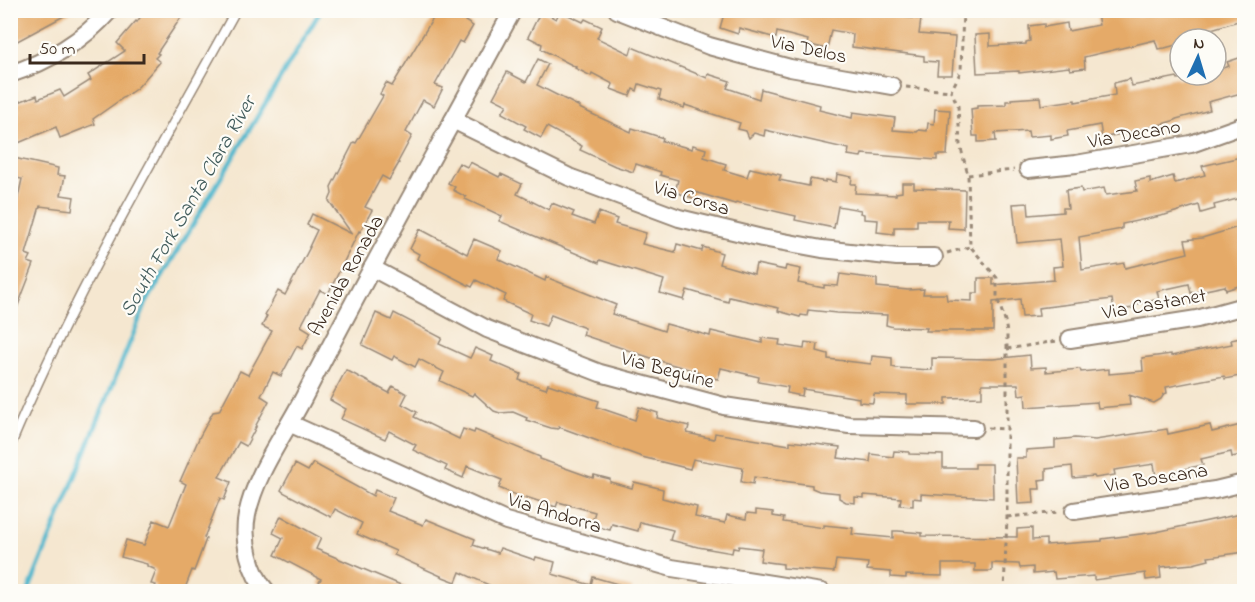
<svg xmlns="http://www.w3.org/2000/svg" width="1255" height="602" font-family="'Indie Flower',sans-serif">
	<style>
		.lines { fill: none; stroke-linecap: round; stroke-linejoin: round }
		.stream { stroke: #50b8ce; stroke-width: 4.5 }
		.building { fill: #e5aa68 }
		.service-casing { stroke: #988877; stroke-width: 11 }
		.minor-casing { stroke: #988877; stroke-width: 20 }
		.path { stroke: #988877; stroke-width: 3; stroke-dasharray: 4.5 4.5; stroke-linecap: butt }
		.service { stroke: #fff; stroke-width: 8 }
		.minor { stroke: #fff; stroke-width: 16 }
		.labels { text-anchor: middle; stroke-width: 4.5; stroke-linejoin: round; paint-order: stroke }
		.street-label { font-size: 20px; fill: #3b2a1e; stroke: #fdfcf7 }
		.water-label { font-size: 21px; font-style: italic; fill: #425c5c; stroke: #fdfcf7 }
	</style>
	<rect width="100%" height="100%" fill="#fdfcf7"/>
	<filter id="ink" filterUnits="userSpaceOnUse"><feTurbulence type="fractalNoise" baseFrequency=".0167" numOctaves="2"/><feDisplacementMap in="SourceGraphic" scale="12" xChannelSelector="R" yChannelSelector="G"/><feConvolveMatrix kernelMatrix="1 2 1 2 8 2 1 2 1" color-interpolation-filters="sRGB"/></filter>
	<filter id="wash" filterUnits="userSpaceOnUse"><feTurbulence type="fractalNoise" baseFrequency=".008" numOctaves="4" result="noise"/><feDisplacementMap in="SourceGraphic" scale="24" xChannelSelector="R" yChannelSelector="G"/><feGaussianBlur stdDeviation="1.35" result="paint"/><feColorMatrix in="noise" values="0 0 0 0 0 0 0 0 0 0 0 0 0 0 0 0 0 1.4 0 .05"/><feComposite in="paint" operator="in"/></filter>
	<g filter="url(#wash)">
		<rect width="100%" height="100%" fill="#f5e7d0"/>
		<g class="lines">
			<!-- stream -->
			<path class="stream" d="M 28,592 L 146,303 L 321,10"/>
		</g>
		<g id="blocks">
			<!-- building -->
			<g class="building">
				<path d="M 10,10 L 75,10 L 10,45 Z"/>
				<path d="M 145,10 L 186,10 L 157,53 L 159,54 L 155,58 L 160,62 L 137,88 L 93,119 L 95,124 L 60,138 L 56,127 L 16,144 L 10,131 L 10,115 L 19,111 L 16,103 L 37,95 L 38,99 L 60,90 L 64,97 L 91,80 L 88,75 L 125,51 L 117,43 L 136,21 L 137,22 Z"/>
				<path d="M 438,10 L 471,10 L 465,21 L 473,26 L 463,43 L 459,41 L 435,85 L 443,88 L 434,106 L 423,100 L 406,132 L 412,136 L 398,162 L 399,163 L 389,180 L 382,176 L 365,207 L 372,210 L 360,232 L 359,231 L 328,294 L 320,290 L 301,326 L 311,332 L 302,349 L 297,346 L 281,376 L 273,372 L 261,396 L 269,401 L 255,427 L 256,427 L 246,446 L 239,442 L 219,477 L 231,482 L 224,500 L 220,498 L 204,538 L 206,539 L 194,571 L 192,570 L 184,591 L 154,591 L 156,585 L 151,584 L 156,571 L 154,569 L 147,566 L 147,564 L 121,557 L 126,540 L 144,545 L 154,520 L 169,526 L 186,484 L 180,481 L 181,479 L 200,436 L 213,412 L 219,411 L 240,371 L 248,375 L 272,331 L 262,326 L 267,316 L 265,315 L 278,291 L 285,295 L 310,247 L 309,247 L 317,230 L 307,225 L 312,214 L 352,234 L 329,201 L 332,194 L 331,187 L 354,142 L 356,143 L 383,96 L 380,94 L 386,83 L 392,86 Z"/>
				<path d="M 725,10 L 829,10 L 843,14 L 844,10 L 877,10 L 876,14 L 921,19 L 919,34 L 955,37 L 952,75 L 937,75 L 938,62 L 924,61 L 924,56 L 852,47 L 853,34 L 831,30 L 827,49 L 807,44 L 808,40 L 777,32 L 776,38 L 739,28 L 738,34 L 720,28 Z"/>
				<path d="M 1136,10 L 1137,16 L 1161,10 L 1245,10 L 1245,19 L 1191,35 L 1192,39 L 1180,39 L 1180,44 L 1165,48 L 1158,49 L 1155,40 L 1084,57 L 1085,68 L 1070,70 L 1069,67 L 1019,73 L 1019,71 L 977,73 L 975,35 L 990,34 L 990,46 L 1026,44 L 1026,42 L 1030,41 L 1029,26 L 1044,24 L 1044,27 L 1067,23 L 1068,31 L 1099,25 L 1097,14 L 1112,11 L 1113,15 Z"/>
				<path d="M 541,11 L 556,19 L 560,11 L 583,22 L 585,19 L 602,27 L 597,38 L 630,54 L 632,47 L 707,78 L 708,74 L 730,81 L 727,88 L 759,99 L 761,89 L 820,105 L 819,110 L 852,118 L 853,112 L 895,118 L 893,130 L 917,132 L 919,130 L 927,131 L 928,123 L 934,124 L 935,109 L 950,110 L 947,155 L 937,155 L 937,160 L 862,154 L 861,157 L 848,155 L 849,149 L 765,130 L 764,136 L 754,133 L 749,138 L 746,131 L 738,129 L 740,123 L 685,105 L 684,108 L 659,99 L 661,91 L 639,84 L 637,91 L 633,89 L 630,96 L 611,89 L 613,84 L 592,73 L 591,76 L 575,68 L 576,67 L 541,49 L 542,44 L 528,37 Z"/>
				<path d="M 1245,56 L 1245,92 L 1208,102 L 1210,110 L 1176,119 L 1176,120 L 1152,127 L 1102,138 L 1100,125 L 1067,131 L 1068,136 L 1051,139 L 1051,135 L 1029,137 L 1028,131 L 995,133 L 996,141 L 978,142 L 978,136 L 973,136 L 971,109 L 977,108 L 977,106 L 1006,105 L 1006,101 L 1011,101 L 1011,99 L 1040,97 L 1041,105 L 1075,100 L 1075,102 L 1115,95 L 1114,83 L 1130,79 L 1132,86 L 1177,77 L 1178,79 L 1195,75 L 1216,75 L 1216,70 L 1229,66 L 1227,62 Z"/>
				<path d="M 538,59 L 548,64 L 537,85 L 580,107 L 579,108 L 631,132 L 632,128 L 663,138 L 662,141 L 692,149 L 693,145 L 706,149 L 704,157 L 726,164 L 724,170 L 747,177 L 750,168 L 781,175 L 779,180 L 809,186 L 810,179 L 826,182 L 826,180 L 836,182 L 837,174 L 852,177 L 851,184 L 856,184 L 855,193 L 896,195 L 896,193 L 902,192 L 902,183 L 914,183 L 914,188 L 965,190 L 964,229 L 948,228 L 949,220 L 917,220 L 917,227 L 894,227 L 894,234 L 877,232 L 878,220 L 864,219 L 864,214 L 860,213 L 861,210 L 838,206 L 834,228 L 795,220 L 796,216 L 736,202 L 735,204 L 695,192 L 693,198 L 675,192 L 678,180 L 660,175 L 661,172 L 636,164 L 633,172 L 615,166 L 580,150 L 582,146 L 547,127 L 541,138 L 524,129 L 526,126 L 502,113 L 507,105 L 493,98 L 507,72 L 526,82 Z"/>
				<path d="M 1245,156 L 1245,197 L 1214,205 L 1215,209 L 1201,213 L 1199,205 L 1165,215 L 1122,224 L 1122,229 L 1079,237 L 1082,270 L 1124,263 L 1125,268 L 1188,253 L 1185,240 L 1202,238 L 1245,225 L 1245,271 L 1242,272 L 1245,284 L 1226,290 L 1225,286 L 1191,293 L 1189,284 L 1157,291 L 1159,299 L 1133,305 L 1133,308 L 1114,311 L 1112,299 L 1038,308 L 1039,316 L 1022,317 L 1020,299 L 993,302 L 993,331 L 926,331 L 927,328 L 893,327 L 886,325 L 887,315 L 837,313 L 808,310 L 807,316 L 801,315 L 800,317 L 778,311 L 779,308 L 729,297 L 728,302 L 687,290 L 684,300 L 660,293 L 664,280 L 600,260 L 599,263 L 499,221 L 502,216 L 465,199 L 466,197 L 453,190 L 455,187 L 448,183 L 459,163 L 467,167 L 470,162 L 499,177 L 501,174 L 522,184 L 517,194 L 549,210 L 552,203 L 574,212 L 572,216 L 594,224 L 599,212 L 617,219 L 615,224 L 646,233 L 642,244 L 675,252 L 677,244 L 702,251 L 703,247 L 722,253 L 719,264 L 754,274 L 756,264 L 785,270 L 786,266 L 801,269 L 798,283 L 824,288 L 824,285 L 838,286 L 840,274 L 877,279 L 877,287 L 908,290 L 924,289 L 923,294 L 946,294 L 947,300 L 972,301 L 972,293 L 978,293 L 978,278 L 993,278 L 993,285 L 1054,280 L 1053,267 L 1063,266 L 1060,239 L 1017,243 L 1013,204 L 1028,203 L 1029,215 L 1063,212 L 1063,208 L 1068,208 L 1066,190 L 1081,188 L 1082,192 L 1104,188 L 1106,195 L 1137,191 L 1135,181 L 1150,178 L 1150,183 L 1173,176 L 1175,183 L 1205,175 L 1202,166 Z"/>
				<path d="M 14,158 L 58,168 L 57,175 L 65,176 L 61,195 L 74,197 L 72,210 L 40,206 L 26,254 L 31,256 L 28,262 L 34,264 L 12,321 L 10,321 L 10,212 L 13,212 L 16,202 L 17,202 L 22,179 L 11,177 Z"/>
				<path d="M 420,229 L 467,254 L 474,239 L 502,251 L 498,259 L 545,281 L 546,277 L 616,305 L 612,314 L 664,331 L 666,324 L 710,336 L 711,331 L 762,343 L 762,338 L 780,340 L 779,345 L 804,349 L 805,342 L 818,344 L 817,351 L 828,354 L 828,359 L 871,364 L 872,356 L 892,358 L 892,367 L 896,368 L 932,370 L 932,358 L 993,359 L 1030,355 L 1031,368 L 1046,367 L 1046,372 L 1080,369 L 1081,372 L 1109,369 L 1109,374 L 1143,371 L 1142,358 L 1171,354 L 1171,356 L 1232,344 L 1231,340 L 1245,337 L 1245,375 L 1225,379 L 1224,376 L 1166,387 L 1167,393 L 1164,394 L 1161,399 L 1154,403 L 1129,395 L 1130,405 L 1098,408 L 1097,402 L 1026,407 L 1025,394 L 1019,395 L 1018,384 L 982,384 L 982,397 L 946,398 L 946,404 L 907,404 L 907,395 L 874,394 L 873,403 L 859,402 L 859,398 L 803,389 L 802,396 L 787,393 L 788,387 L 758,382 L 759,377 L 721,368 L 718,379 L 699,375 L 699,372 L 660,361 L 583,335 L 585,328 L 551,315 L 546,326 L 529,320 L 531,314 L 503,301 L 506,295 L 476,280 L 472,287 L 417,259 L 419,254 L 410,249 Z"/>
				<path d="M 376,313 L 391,320 L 394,313 L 442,338 L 439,344 L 470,358 L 475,348 L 493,356 L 491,361 L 521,374 L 519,380 L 546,389 L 548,384 L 599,401 L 597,407 L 635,420 L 639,407 L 658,413 L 657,418 L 689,426 L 687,433 L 714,439 L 715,433 L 790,445 L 790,441 L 840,447 L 838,458 L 870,462 L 871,454 L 893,457 L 894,451 L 909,452 L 909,454 L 943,455 L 943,468 L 975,468 L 975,464 L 992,464 L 993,498 L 921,494 L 921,499 L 913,498 L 913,506 L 900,505 L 901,498 L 864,495 L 864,498 L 855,497 L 855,503 L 846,502 L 839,498 L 839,493 L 819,491 L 812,488 L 812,485 L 754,477 L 753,484 L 741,482 L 743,468 L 693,459 L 690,469 L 642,457 L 559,427 L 558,429 L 551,428 L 526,420 L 527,418 L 513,412 L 500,413 L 494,411 L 474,393 L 472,396 L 440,381 L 444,372 L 419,359 L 415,367 L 394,356 L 392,360 L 362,345 Z"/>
				<path d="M 346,370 L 389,393 L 393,386 L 407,394 L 402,404 L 417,412 L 414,417 L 459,439 L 463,429 L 474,433 L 475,430 L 540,457 L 540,459 L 593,478 L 594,475 L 610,479 L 610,482 L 632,488 L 634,482 L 663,489 L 662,498 L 697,507 L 695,517 L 725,523 L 727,515 L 746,519 L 747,513 L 756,514 L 756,510 L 773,512 L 773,516 L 784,518 L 783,522 L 824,528 L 824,525 L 853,528 L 852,534 L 893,538 L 893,531 L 898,531 L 922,533 L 922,536 L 1017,537 L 1017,529 L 1032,528 L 1032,540 L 1046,539 L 1046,545 L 1102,541 L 1102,539 L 1156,532 L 1245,513 L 1245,552 L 1208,557 L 1209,560 L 1193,564 L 1160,567 L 1161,578 L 1146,580 L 1145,573 L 1094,580 L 1094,576 L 1055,579 L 1054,572 L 1033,574 L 1033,567 L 1020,568 L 1019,564 L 992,563 L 992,571 L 975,571 L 975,564 L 942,564 L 942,576 L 906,575 L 906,578 L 891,577 L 891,572 L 867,570 L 868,563 L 836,560 L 834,572 L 783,568 L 783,564 L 760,561 L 762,549 L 739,546 L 738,549 L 733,548 L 732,553 L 698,547 L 670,540 L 673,530 L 640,522 L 638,531 L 612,524 L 610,530 L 591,525 L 595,512 L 558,502 L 556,507 L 526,497 L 526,499 L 499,488 L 502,480 L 467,466 L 463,478 L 445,470 L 447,466 L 413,450 L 416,445 L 389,431 L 385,439 L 341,419 L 346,409 L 330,400 Z"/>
				<path d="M 1245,424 L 1245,454 L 1232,457 L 1231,452 L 1201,459 L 1203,465 L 1175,471 L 1175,474 L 1156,477 L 1154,464 L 1114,470 L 1115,475 L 1095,478 L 1094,476 L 1073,478 L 1072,466 L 1046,469 L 1046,479 L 1039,480 L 1040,489 L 1033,489 L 1034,503 L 1018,504 L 1016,458 L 1026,458 L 1026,450 L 1055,448 L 1055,440 L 1075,438 L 1095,440 L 1167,429 L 1168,434 L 1210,425 L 1212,432 Z"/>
				<path d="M 313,463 L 373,496 L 375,490 L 394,498 L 388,511 L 423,525 L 426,519 L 475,539 L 473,545 L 498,553 L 500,548 L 535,560 L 536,557 L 555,562 L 552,574 L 591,585 L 593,577 L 632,588 L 632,591 L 497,591 L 498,589 L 460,572 L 456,582 L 443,577 L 394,555 L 396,551 L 357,534 L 362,523 L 335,509 L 331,517 L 283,492 L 281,490 L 295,464 L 308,471 Z"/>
				<path d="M 281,516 L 321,538 L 316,549 L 415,591 L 325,591 L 327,588 L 318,584 L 321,579 L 275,555 L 283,538 L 273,533 Z"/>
			</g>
		</g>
	</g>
	<g filter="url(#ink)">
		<use href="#blocks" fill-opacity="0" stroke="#988877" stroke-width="1.5"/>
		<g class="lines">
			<defs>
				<path id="service" d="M 10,447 C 73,295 157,154 236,10"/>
				<g id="minor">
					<path d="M 617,10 L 709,46 L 790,68 L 892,86"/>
					<path d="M 10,74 C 48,62 84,40 110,10"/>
					<path d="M 453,120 L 569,177 L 679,218 L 762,238 L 822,249 L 897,257 L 934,257"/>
					<path d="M 1028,169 L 1076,164 L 1191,144 L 1244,125"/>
					<path d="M 372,268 L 487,329 L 600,373 L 724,406 L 849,425 L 974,428"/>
					<path d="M 1070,339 L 1197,319 L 1244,306"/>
					<path d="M 291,424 L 506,521 L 672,568 L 822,592"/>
					<path d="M 1074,511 L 1215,490 L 1244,483"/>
					<path d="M 267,592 C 250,573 242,540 247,515 C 256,471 286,433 306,393 C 372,264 444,138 513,10"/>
				</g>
			</defs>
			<!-- service casing -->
			<use href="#service" class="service-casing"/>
			<!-- minor casing -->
			<use href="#minor" class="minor-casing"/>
			<!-- path -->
			<g class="path">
				<path d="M 963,10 L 961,71 L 951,91 L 958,106 L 960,145 L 968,175 L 970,246 L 997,278 L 997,297 L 1005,321 L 1007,333 L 1007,517 L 1004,592"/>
				<path d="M 906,87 L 951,91"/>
				<path d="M 968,175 L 1014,170"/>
				<path d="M 947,253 L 969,247"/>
				<path d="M 1007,349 L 1057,341"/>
				<path d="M 988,428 L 1008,429"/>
				<path d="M 1007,517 L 1060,512"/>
			</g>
			<!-- service -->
			<use href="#service" class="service"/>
			<!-- minor -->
			<use href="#minor" class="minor"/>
		</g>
	</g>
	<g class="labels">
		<!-- street labels -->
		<g class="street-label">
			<text transform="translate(809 48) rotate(12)" y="7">Via Delos</text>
			<text transform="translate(1134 133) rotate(-10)" y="7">Via Decano</text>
			<text transform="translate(692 197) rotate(17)" y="7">Via Corsa</text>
			<text transform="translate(345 275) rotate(-61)" y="7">Avenida Ronada</text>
			<text transform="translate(1154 303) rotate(-10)" y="7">Via Castanet</text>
			<text transform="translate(668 369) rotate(15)" y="7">Via Beguine</text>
			<text transform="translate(1156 477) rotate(-9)" y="7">Via Boscana</text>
			<text transform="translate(555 512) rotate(17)" y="7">Via Andorra</text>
		</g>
		<!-- water labels -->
		<g class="water-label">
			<text transform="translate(187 206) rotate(-60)" y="7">South Fork Santa Clara River</text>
		</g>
	</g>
	<!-- margin -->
	<rect width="1255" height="602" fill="none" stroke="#fdfcf7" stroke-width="36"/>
	<!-- north arrow -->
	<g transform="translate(1198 57) rotate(4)"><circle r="28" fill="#fdfcf7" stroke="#afa8a0" stroke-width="1.5"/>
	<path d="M0-4.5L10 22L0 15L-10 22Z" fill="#1f6fb2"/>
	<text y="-9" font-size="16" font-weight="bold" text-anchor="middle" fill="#3b2a1e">N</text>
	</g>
	<!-- scale -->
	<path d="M30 54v9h114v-9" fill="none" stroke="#3b2a1e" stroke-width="3"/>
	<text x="39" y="54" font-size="18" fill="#3b2a1e" stroke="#fdfcf7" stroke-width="4.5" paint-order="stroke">50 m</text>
</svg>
